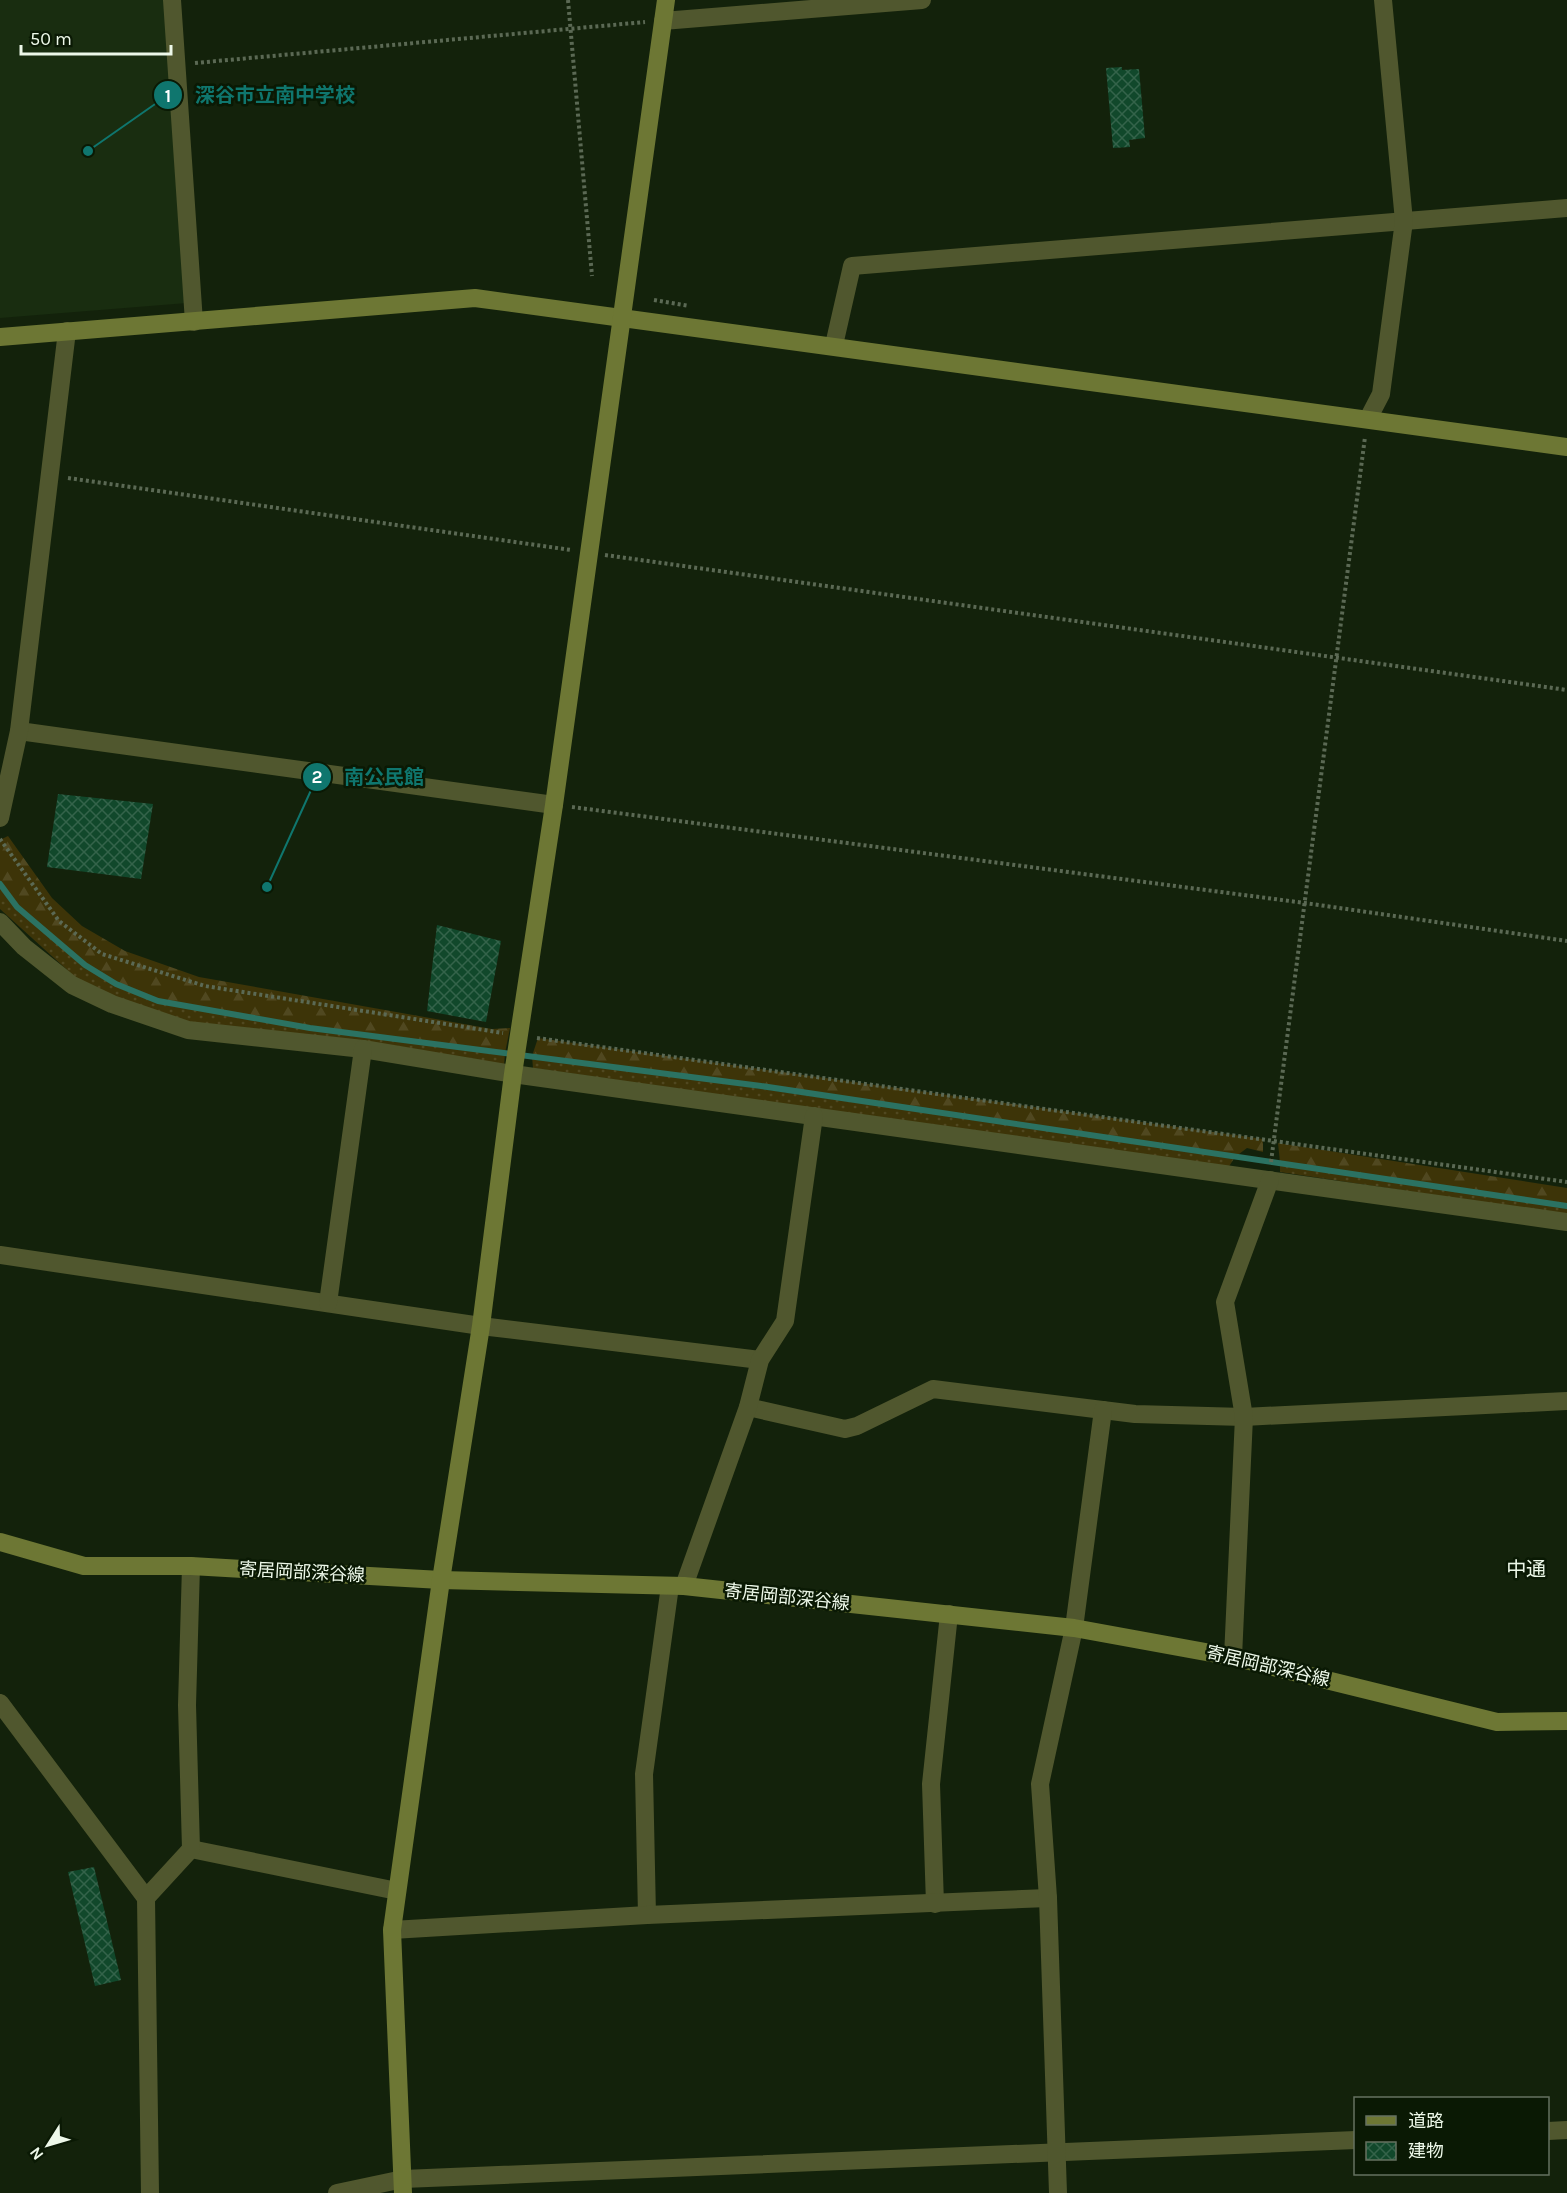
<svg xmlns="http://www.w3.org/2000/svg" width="1567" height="2193" font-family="Karla,'Noto Sans JP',sans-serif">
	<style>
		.built { fill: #192d10 }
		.grass { fill: url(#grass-dots) }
		.forest { fill: url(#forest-firs) }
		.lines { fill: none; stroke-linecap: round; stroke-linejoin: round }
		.stream { stroke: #2b7262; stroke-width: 6 }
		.building { fill: url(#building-cross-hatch) }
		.path { stroke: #5b6954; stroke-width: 4; stroke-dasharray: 3 3; stroke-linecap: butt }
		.street { stroke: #50572e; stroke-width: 18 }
		.secondary { stroke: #6d7734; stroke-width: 18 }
		.labels { text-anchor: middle; stroke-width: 5; stroke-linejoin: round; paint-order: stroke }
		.street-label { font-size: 18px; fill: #edf8e9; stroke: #0a1904 }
		.neighbourhood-label { font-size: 20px; fill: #edf8e9; stroke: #0a1904 }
		.leader { fill: none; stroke: #0f766e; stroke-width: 2 }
		.callout-dot { fill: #0f766e; stroke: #0a1904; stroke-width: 2 }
		.mark-label { font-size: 18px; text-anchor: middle; font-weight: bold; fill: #fff }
		.callout-label { font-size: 20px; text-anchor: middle; font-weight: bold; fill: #0f766e; stroke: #0a1904; stroke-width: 5; stroke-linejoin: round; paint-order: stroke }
	</style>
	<defs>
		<pattern id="grass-dots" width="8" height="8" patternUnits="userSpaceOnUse" patternTransform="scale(1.5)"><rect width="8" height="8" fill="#3d3408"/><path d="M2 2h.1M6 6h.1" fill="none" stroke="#504820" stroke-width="1.8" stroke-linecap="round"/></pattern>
		<pattern id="forest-firs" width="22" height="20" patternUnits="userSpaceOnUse" patternTransform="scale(1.5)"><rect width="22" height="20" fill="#3d3408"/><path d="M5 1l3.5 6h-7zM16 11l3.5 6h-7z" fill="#504820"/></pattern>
		<pattern id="building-cross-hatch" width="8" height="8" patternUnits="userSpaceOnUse" patternTransform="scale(1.5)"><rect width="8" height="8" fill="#11482b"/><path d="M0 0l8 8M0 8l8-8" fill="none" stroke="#34634a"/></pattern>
	</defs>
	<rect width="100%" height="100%" fill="#13220b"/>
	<!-- built -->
	<path class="built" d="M 0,0 L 164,0 L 187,303 L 0,318 Z"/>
	<!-- grass -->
	<g class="grass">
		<path d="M 0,884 L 17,907 L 48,935 L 116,984 L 158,1001 L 310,1028 L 505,1053 L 504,1066 L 189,1023 L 116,998 L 76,978 L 0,909 Z"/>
		<path d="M 532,1056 L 1235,1157 L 1228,1168 L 533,1068 Z"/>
		<path d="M 1280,1162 L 1567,1207 L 1567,1215 L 1280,1172 Z"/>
	</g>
	<!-- forest -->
	<g class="forest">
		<path d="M 8,836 L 52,898 L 82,926 L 125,951 L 199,977 L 492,1029 L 510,1028 L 505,1053 L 310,1028 L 158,1001 L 116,984 L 85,965 L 17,907 L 0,884 L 0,840 Z"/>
		<path d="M 538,1038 L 1263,1139 L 1263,1152 L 1247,1148 L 1235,1157 L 761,1086 L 532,1056 Z"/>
		<path d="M 1278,1143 L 1567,1188 L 1567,1207 L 1280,1162 Z"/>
	</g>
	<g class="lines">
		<!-- stream -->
		<path class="stream" d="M 0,884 L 17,907 L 85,965 L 116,984 L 158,1001 L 310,1028 L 761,1086 L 1567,1206"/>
	</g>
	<!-- building -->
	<g class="building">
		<path d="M 1122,67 L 1122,70 L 1139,69 L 1145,138 L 1129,140 L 1130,147 L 1113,148 L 1106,68 Z"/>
		<path d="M 58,794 L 153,804 L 141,879 L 47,867 Z"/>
		<path d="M 437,925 L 501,941 L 486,1022 L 427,1011 Z"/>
		<path d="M 94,1867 L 121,1980 L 95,1986 L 68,1872 Z"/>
	</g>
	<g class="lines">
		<!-- path -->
		<g class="path">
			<path d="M 568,0 L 592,276"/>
			<path d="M 195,63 L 645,22"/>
			<path d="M 654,300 L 689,306"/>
			<path d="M 68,478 L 571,550"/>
			<path d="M 605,555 L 1567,690"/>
			<path d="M 572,807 L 1305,903 L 1567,941"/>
			<path d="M 0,839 L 59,921 L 102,954 L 205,986 L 503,1033"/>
			<path d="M 537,1038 L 1567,1182"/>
			<path d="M 1271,1162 L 1365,437"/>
		</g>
		<!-- street -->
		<g class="street">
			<path d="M 172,0 L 194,322"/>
			<path d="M 663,21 L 922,0"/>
			<path d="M 834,345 L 852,266 L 1567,208"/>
			<path d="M 1368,419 L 1381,394 L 1404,221 L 1383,0"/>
			<path d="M 19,731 L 554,805"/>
			<path d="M 0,818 L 19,731 L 67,331"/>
			<path d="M 0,922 L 24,947 L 72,985 L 112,1004 L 188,1030 L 363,1049 L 513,1074 L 1567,1222"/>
			<path d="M 0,1255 L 481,1326 L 760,1360"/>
			<path d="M 328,1303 L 363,1049"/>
			<path d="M 748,1407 L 845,1429 L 857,1426 L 933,1389 L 1135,1414 L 1244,1417 L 1567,1401"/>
			<path d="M 684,1586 L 748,1407 L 760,1360 L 785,1321 L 814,1116"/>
			<path d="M 1233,1657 L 1244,1417 L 1225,1302 L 1270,1180"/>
			<path d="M 0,1703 L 146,1898"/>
			<path d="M 191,1849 L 397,1891"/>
			<path d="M 935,1904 L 931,1784 L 949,1614"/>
			<path d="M 647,1915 L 644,1774 L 670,1586"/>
			<path d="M 392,1930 L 647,1915 L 1048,1898"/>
			<path d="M 1548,2131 L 1567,2130"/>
			<path d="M 150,2193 L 146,1898 L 191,1849 L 187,1705 L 191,1566"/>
			<path d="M 337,2193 L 403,2179 L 1356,2140"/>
			<path d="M 1058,2193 L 1048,1898 L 1040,1784 L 1074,1628 L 1103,1410"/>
		</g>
		<!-- secondary -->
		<g class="secondary">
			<path d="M 0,337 L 475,298 L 1567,447"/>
			<path d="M 0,1542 L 84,1566 L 191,1566 L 441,1580 L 684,1586 L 1074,1628 L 1233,1657 L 1497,1722 L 1567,1721"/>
			<path d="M 403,2193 L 392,1930 L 441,1580 L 481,1326 L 513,1074 L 554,805 L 666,0"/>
		</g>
	</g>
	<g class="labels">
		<!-- street labels -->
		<g class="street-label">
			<text transform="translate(302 1572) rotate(3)" y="6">寄居岡部深谷線</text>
			<text transform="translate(787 1597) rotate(6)" y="6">寄居岡部深谷線</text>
			<text transform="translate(1268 1666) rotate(13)" y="6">寄居岡部深谷線</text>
		</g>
		<!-- neighbourhood labels -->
		<g class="neighbourhood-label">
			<text x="1526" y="1576">中通</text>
		</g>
	</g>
	<!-- callouts -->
	<path class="leader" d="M88 151L168 95M267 887L317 777"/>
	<g class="callout-dot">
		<circle cx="88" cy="151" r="6"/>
		<circle cx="267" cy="887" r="6"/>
		<circle cx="168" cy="95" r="15"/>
		<circle cx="317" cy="777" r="15"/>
	</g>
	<g class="mark-label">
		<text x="168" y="102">1</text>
		<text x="317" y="783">2</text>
	</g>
	<g class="callout-label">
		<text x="275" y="102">深谷市立南中学校</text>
		<text x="384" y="784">南公民館</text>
	</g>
	<!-- legend -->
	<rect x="1354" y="2097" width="195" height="78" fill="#0a1904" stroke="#657260" stroke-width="1.5"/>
	<rect x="1366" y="2116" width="30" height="9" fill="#6d7734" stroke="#657260" stroke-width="1.5"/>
	<text x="1408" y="2127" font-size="18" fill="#edf8e9">道路</text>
	<rect x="1366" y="2142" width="30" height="18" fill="url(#building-cross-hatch)" stroke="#657260" stroke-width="1.5"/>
	<text x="1408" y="2157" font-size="18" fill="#edf8e9">建物</text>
	<!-- north arrow -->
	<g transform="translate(48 2145) rotate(233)" stroke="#0a1904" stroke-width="4.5" paint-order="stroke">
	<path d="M0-4.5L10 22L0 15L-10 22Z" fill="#edf8e9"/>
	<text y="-9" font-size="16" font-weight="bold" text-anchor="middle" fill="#edf8e9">N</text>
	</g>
	<!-- scale -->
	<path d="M21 45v9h150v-9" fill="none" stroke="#edf8e9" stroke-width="3"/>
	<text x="30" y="45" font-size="18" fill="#edf8e9" stroke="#0a1904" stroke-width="4.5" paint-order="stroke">50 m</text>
</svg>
